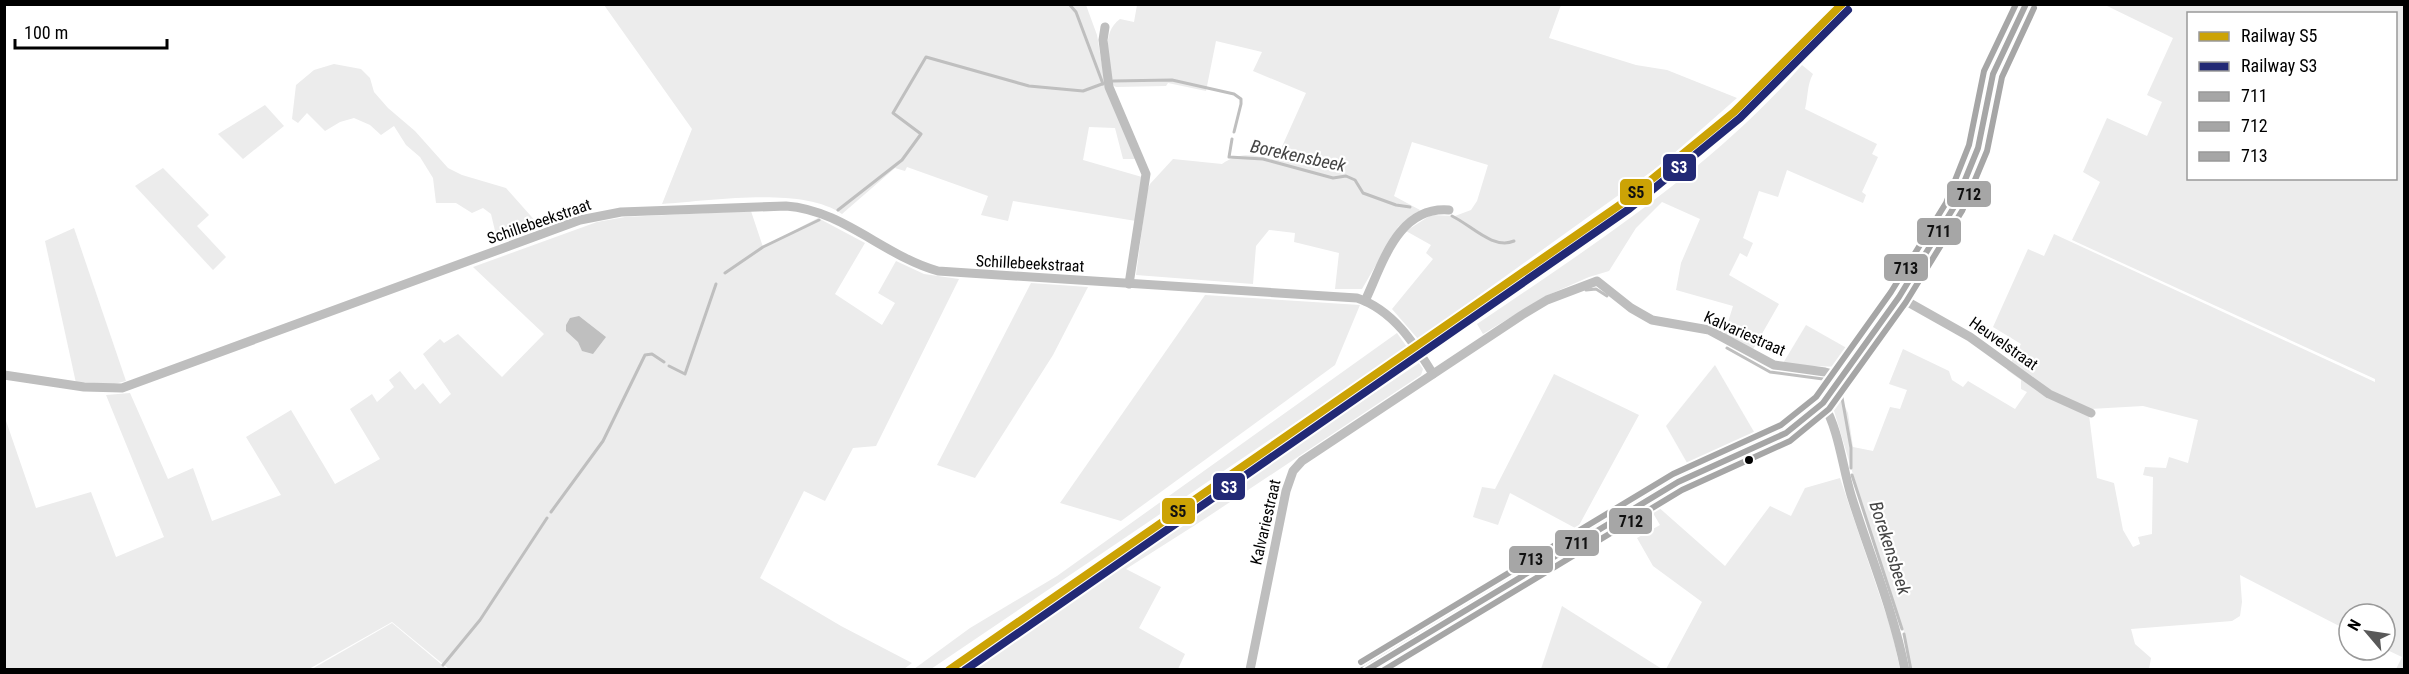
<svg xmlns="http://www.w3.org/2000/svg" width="2409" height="674" font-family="'Roboto Condensed',sans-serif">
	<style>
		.green { fill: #ececec; fill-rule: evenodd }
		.water { fill: #bfbfbf }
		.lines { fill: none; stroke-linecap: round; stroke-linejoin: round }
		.stream { stroke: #bfbfbf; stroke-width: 3 }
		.street { stroke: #bebebe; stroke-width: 9 }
		.secondary { stroke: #b8b8b8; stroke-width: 12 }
		.bus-1-casing { stroke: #fff; stroke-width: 10 }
		.bus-2-casing { stroke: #fff; stroke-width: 10 }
		.bus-3-casing { stroke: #fff; stroke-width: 10 }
		.bus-1 { stroke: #a6a6a6; stroke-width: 6 }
		.bus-2 { stroke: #a6a6a6; stroke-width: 6 }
		.bus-3 { stroke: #a6a6a6; stroke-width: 6 }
		.rail-1-casing { stroke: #fff; stroke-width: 12 }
		.rail-2-casing { stroke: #fff; stroke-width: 12 }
		.rail-1 { stroke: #cca305; stroke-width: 8 }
		.rail-2 { stroke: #222975; stroke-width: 8 }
		.bus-dot { fill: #000; stroke: #fff; stroke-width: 2 }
		.labels { text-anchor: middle; stroke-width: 4.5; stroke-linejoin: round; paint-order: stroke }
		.street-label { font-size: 16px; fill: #000; stroke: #fff }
		.water-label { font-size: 18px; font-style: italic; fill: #444; stroke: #fff }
		.line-badge { stroke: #fff; stroke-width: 2 }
		.badge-label { font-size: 16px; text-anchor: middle; font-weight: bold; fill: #fff }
		.pale-badge-label { font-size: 16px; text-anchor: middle; font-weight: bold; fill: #111 }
	</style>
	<rect width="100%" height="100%" fill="#fff"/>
	<!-- green -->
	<g class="green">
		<path d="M 604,5 L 1086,5 L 1097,35 L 1105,84 L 1136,159 L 1123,159 L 1115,128 L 1089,127 L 1083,160 L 1142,177 L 1136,221 L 1013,201 L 1008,221 L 981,215 L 988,196 L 907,167 L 905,171 L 895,168 L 842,214 C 802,186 711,201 662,204 L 692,129 Z"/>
		<path d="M 1137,5 L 1561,5 L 1549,38 L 1636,65 L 1667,70 L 1737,98 L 1662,164 L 1418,339 L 1392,309 L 1433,259 L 1426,253 L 1431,245 L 1406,231 L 1431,215 L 1455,216 L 1471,210 L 1477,201 L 1488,165 L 1412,142 L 1394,196 L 1420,210 L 1398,227 L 1362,289 L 1335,289 L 1339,253 L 1294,242 L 1295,233 L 1269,230 L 1256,246 L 1253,284 L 1136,275 L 1147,191 L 1150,184 L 1173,159 L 1222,164 C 1240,151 1254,155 1276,160 L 1306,93 L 1253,71 L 1262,52 L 1216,41 L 1206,91 L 1168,83 L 1166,86 L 1116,87 L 1112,85 C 1109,65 1100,33 1120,19 L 1134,22 Z"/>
		<path d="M 2105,5 L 2404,5 L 2404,669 L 2396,669 L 2402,657 L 2385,649 L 2385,614 L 2349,614 L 2349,631 L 2240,575 L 2242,602 L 2240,616 L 2232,621 L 2131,629 L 2135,644 L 2151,658 L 2149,669 L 1911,669 L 1904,632 L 1883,575 L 1832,404 L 1840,397 L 1848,413 L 1853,447 L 1873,451 L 1890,407 L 1900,409 L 1907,390 L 1889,384 L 1903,349 L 1949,371 L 1952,380 L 1963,387 L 1968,381 L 2015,409 L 2027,392 L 2021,389 L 2021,380 L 2007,370 L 2021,344 L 1993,327 L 2028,249 L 2044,256 L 2054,234 L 2375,382 L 2375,379 L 2072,240 L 2100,182 L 2083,172 L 2107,118 L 2147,136 L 2162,102 L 2147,95 L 2173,38 ZM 2188,14 L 2396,14 L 2396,178 L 2188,178 ZM 2143,406 L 2198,420 L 2188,463 L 2169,457 L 2166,468 L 2145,467 L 2143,475 L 2153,477 L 2152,534 L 2138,537 L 2140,544 L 2133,547 L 2123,530 L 2114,483 L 2097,478 L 2089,415 L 2090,409 Z"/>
		<path d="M 334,64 L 361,69 L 370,78 L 374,92 L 388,108 L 415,131 L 448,168 L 462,175 L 506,188 L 538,224 L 538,228 L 506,241 L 496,235 L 491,214 L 483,208 L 472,213 L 456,203 L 436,203 L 433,178 L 420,157 L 406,145 L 394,126 L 381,135 L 370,125 L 354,118 L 340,122 L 325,131 L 307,113 L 298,123 L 292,119 L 296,85 L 314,70 Z"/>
		<path d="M 1802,65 L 1813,74 C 1807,84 1808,98 1805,109 L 1877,144 L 1872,154 L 1878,157 L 1862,192 L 1866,195 L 1863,203 L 1787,170 L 1778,197 L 1759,191 L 1743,238 L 1753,243 L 1747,257 L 1740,253 L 1729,275 L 1779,304 L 1751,353 L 1724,335 L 1733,306 L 1676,290 L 1681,263 L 1700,219 L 1662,202 L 1636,228 L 1609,271 L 1589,277 L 1546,296 L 1483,334 L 1477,324 C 1589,248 1713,168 1802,65 Z"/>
		<path d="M 265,105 L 284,126 L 243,159 L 218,134 Z"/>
		<path d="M 163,168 L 209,215 L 197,226 L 226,257 L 213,270 L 135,186 Z"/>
		<path d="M 751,211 L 763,247 L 818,218 L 865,243 L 835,294 L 882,325 L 895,303 L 878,293 L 896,261 L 924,274 L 959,279 L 876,446 L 853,448 L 825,501 L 804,491 L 760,578 L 841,626 L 912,663 L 904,669 L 449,669 L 392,622 L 309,669 L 5,669 L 4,415 L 36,508 L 91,492 L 116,557 L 164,537 L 106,395 L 130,393 L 168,479 L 193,468 L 212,521 L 281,495 L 246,437 L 291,410 L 335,484 L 380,459 L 350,409 L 372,394 L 377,402 L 394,387 L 389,380 L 400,371 L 415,390 L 423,383 L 440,404 L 451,394 L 423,354 L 440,339 L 444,343 L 458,334 L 502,377 L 544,334 L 473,267 L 597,222 L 625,217 Z"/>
		<path d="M 74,228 L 126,381 L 114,384 L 76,383 L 45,241 Z"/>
		<path d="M 1031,283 L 1088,287 L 1053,355 L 975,478 L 937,465 Z"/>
		<path d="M 1205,295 L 1360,305 L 1335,365 L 1121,521 L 1060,503 Z"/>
		<path d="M 1806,325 L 1852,351 L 1842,367 L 1782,365 Z"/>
		<path d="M 1397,333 L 1407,347 L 931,669 L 914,669 L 970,628 L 1057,576 Z"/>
		<path d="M 1419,363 L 1423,369 L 1421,375 L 1203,520 L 1126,569 L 1161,587 L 1139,628 L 1185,654 L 1178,669 L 967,669 L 1149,544 Z"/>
		<path d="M 1715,365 L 1757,437 L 1690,468 L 1666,426 Z"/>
		<path d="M 1554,374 L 1639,415 L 1577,529 L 1510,493 L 1498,525 L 1473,517 L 1482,487 L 1495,489 Z"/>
		<path d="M 1840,478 L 1892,632 L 1900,669 L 1666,669 L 1702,602 L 1653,566 L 1637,538 L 1660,525 L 1650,508 L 1656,505 L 1725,566 L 1770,506 L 1791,516 L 1805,488 Z"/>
		<path d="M 1562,606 L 1662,669 L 1541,669 Z"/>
		<path d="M 392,623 L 447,669 L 312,669 Z"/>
	</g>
	<!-- water -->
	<path class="water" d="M 579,316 L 606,337 L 593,354 L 582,351 L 578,342 L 566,331 L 566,325 L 570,318 Z"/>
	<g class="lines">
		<!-- stream -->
		<g class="stream">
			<path d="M 1069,4 L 1076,12 L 1103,84"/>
			<path d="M 1113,81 L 1172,80 L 1234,94 L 1241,99 L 1241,104 L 1234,132"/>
			<path d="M 1232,139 L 1229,157 L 1263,159 L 1333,178 L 1346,176 L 1355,180 L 1363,193 L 1396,205 L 1410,207"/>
			<path d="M 838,210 L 902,160 L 921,134 L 893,113 L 926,57 L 1029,86 L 1083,91 L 1102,84"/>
			<path d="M 1452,216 C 1471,225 1493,250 1514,241"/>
			<path d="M 725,273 L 763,247 L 819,220"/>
			<path d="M 1586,290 L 1596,289 L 1607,296"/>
			<path d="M 1727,348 L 1770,372 L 1823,379 L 1829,383"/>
			<path d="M 669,366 L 685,374 L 716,284"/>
			<path d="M 1841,392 L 1851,448 L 1851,468"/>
			<path d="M 1852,475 L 1902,629"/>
			<path d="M 551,512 L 603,441 L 645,355 L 652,354 L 664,362"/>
			<path d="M 1904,634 L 1911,670"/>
			<path d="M 443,665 L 480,620 L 547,518"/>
		</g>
		<!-- street -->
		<g class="street">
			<path d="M 1105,27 L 1103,40 L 1109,87 L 1146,174 L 1129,284"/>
			<path d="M 1899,297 L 1970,337 L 2049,394 L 2091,413"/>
			<path d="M 1365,301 C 1383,263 1398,206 1449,210"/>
			<path d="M 4,375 L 84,387 L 122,388 L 580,220 L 621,212 L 786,206 C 843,210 884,256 938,271 L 1357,298 C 1393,310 1414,343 1433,374"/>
			<path d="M 1823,403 C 1839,430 1842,465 1851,495 C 1869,553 1893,609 1905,670"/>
			<path d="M 1250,670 L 1286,491 L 1293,471 L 1302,461 L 1522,315 L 1547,300 L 1597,281 L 1631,308 L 1652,320 L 1709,330 L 1774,365 L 1825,372 L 1844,377"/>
		</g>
		<!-- secondary -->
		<path class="secondary" d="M 1366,670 L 1678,482 L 1786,433 L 1823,403 L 1899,297 L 1954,207 L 1978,148 L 1993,74 L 2026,4"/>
		<defs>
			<path id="bus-1" d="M 1367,670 L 1678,482 L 1786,433 L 1823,403 L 1899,297 L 1954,207 L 1978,148 L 1993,74 L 2026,4"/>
			<path id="bus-2" d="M 1384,670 L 1682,490 L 1790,441 L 1829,409 L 1906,302 L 1962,211 L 1987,151 L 2002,77 L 2034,8"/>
			<path id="bus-3" d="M 1361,662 L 1673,474 L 1781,425 L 1816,397 L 1891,292 L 1946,203 L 1969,145 L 1984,71 L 2016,4"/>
		</defs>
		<!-- bus-1 casing -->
		<use href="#bus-1" class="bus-1-casing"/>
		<!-- bus-2 casing -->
		<use href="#bus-2" class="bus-2-casing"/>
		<!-- bus-3 casing -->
		<use href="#bus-3" class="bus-3-casing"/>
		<!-- bus-1 -->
		<use href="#bus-1" class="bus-1"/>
		<!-- bus-2 -->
		<use href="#bus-2" class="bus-2"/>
		<!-- bus-3 -->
		<use href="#bus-3" class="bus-3"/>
		<defs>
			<path id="rail-1" d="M 949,670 L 1624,202 L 1734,112 L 1842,4"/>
			<path id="rail-2" d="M 965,670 L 1629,209 L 1740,118 L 1848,10"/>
		</defs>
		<!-- rail-1 casing -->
		<use href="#rail-1" class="rail-1-casing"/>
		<!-- rail-2 casing -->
		<use href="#rail-2" class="rail-2-casing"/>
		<!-- rail-1 -->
		<use href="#rail-1" class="rail-1"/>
		<!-- rail-2 -->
		<use href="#rail-2" class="rail-2"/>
	</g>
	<!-- markers -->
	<circle class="bus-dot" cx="1749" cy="460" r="5"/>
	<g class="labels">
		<!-- street labels -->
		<g class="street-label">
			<text transform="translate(539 221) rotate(-19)" y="6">Schillebeekstraat</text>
			<text transform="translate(1030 263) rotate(3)" y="6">Schillebeekstraat</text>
			<text transform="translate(1745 333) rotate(24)" y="6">Kalvariestraat</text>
			<text transform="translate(2004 343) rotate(35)" y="6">Heuvelstraat</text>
			<text transform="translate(1265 522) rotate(-77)" y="6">Kalvariestraat</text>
		</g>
		<!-- water labels -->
		<g class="water-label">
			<text transform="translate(1298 156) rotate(12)" y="6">Borekensbeek</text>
			<text transform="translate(1890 548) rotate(72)" y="6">Borekensbeek</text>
		</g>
	</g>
	<g class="line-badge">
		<rect x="1662" y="153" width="35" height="29" rx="6" fill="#222975"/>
		<rect x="1619" y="178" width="34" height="28" rx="6" fill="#cca305"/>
		<rect x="1946" y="180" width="46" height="28" rx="6" fill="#a6a6a6"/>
		<rect x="1916" y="217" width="46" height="29" rx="6" fill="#a6a6a6"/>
		<rect x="1883" y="253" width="46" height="29" rx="6" fill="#a6a6a6"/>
		<rect x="1212" y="472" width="34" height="29" rx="6" fill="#222975"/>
		<rect x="1161" y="497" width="35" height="28" rx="6" fill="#cca305"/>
		<rect x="1608" y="507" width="45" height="28" rx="6" fill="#a6a6a6"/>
		<rect x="1554" y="529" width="46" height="28" rx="6" fill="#a6a6a6"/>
		<rect x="1508" y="545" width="46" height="29" rx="6" fill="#a6a6a6"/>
	</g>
	<g class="badge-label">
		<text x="1679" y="173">S3</text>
		<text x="1229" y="493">S3</text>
	</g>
	<g class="pale-badge-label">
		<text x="1636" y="198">S5</text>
		<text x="1969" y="200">712</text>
		<text x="1939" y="237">711</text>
		<text x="1906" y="274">713</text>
		<text x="1178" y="517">S5</text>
		<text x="1631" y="527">712</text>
		<text x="1577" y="549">711</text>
		<text x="1531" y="565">713</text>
	</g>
	<!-- border -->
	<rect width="2409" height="674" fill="none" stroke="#000000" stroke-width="12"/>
	<!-- legend -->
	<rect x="2187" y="12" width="210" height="168" fill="#ffffff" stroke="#999999" stroke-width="1.5"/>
	<rect x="2199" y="32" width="30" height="9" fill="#cca305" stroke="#999999" stroke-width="1.5"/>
	<text x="2241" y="42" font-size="18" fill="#000000">Railway S5</text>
	<rect x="2199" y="62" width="30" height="9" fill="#222975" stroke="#999999" stroke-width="1.5"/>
	<text x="2241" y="72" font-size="18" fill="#000000">Railway S3</text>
	<rect x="2199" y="92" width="30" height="9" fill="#a6a6a6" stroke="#999999" stroke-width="1.5"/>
	<text x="2241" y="102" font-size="18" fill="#000000">711</text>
	<rect x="2199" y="122" width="30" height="9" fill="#a6a6a6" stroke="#999999" stroke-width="1.5"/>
	<text x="2241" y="132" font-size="18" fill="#000000">712</text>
	<rect x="2199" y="152" width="30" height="9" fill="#a6a6a6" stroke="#999999" stroke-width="1.5"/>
	<text x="2241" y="162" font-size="18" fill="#000000">713</text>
	<!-- north arrow -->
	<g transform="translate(2367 632) rotate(299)"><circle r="28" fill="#ffffff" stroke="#999999" stroke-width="1.5"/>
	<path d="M0-4.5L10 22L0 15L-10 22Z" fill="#595959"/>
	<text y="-9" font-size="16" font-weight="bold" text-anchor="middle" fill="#000000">N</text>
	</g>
	<!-- scale -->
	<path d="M15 39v9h152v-9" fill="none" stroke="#000000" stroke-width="3"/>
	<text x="24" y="39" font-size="18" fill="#000000" stroke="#ffffff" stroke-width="4.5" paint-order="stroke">100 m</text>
</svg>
